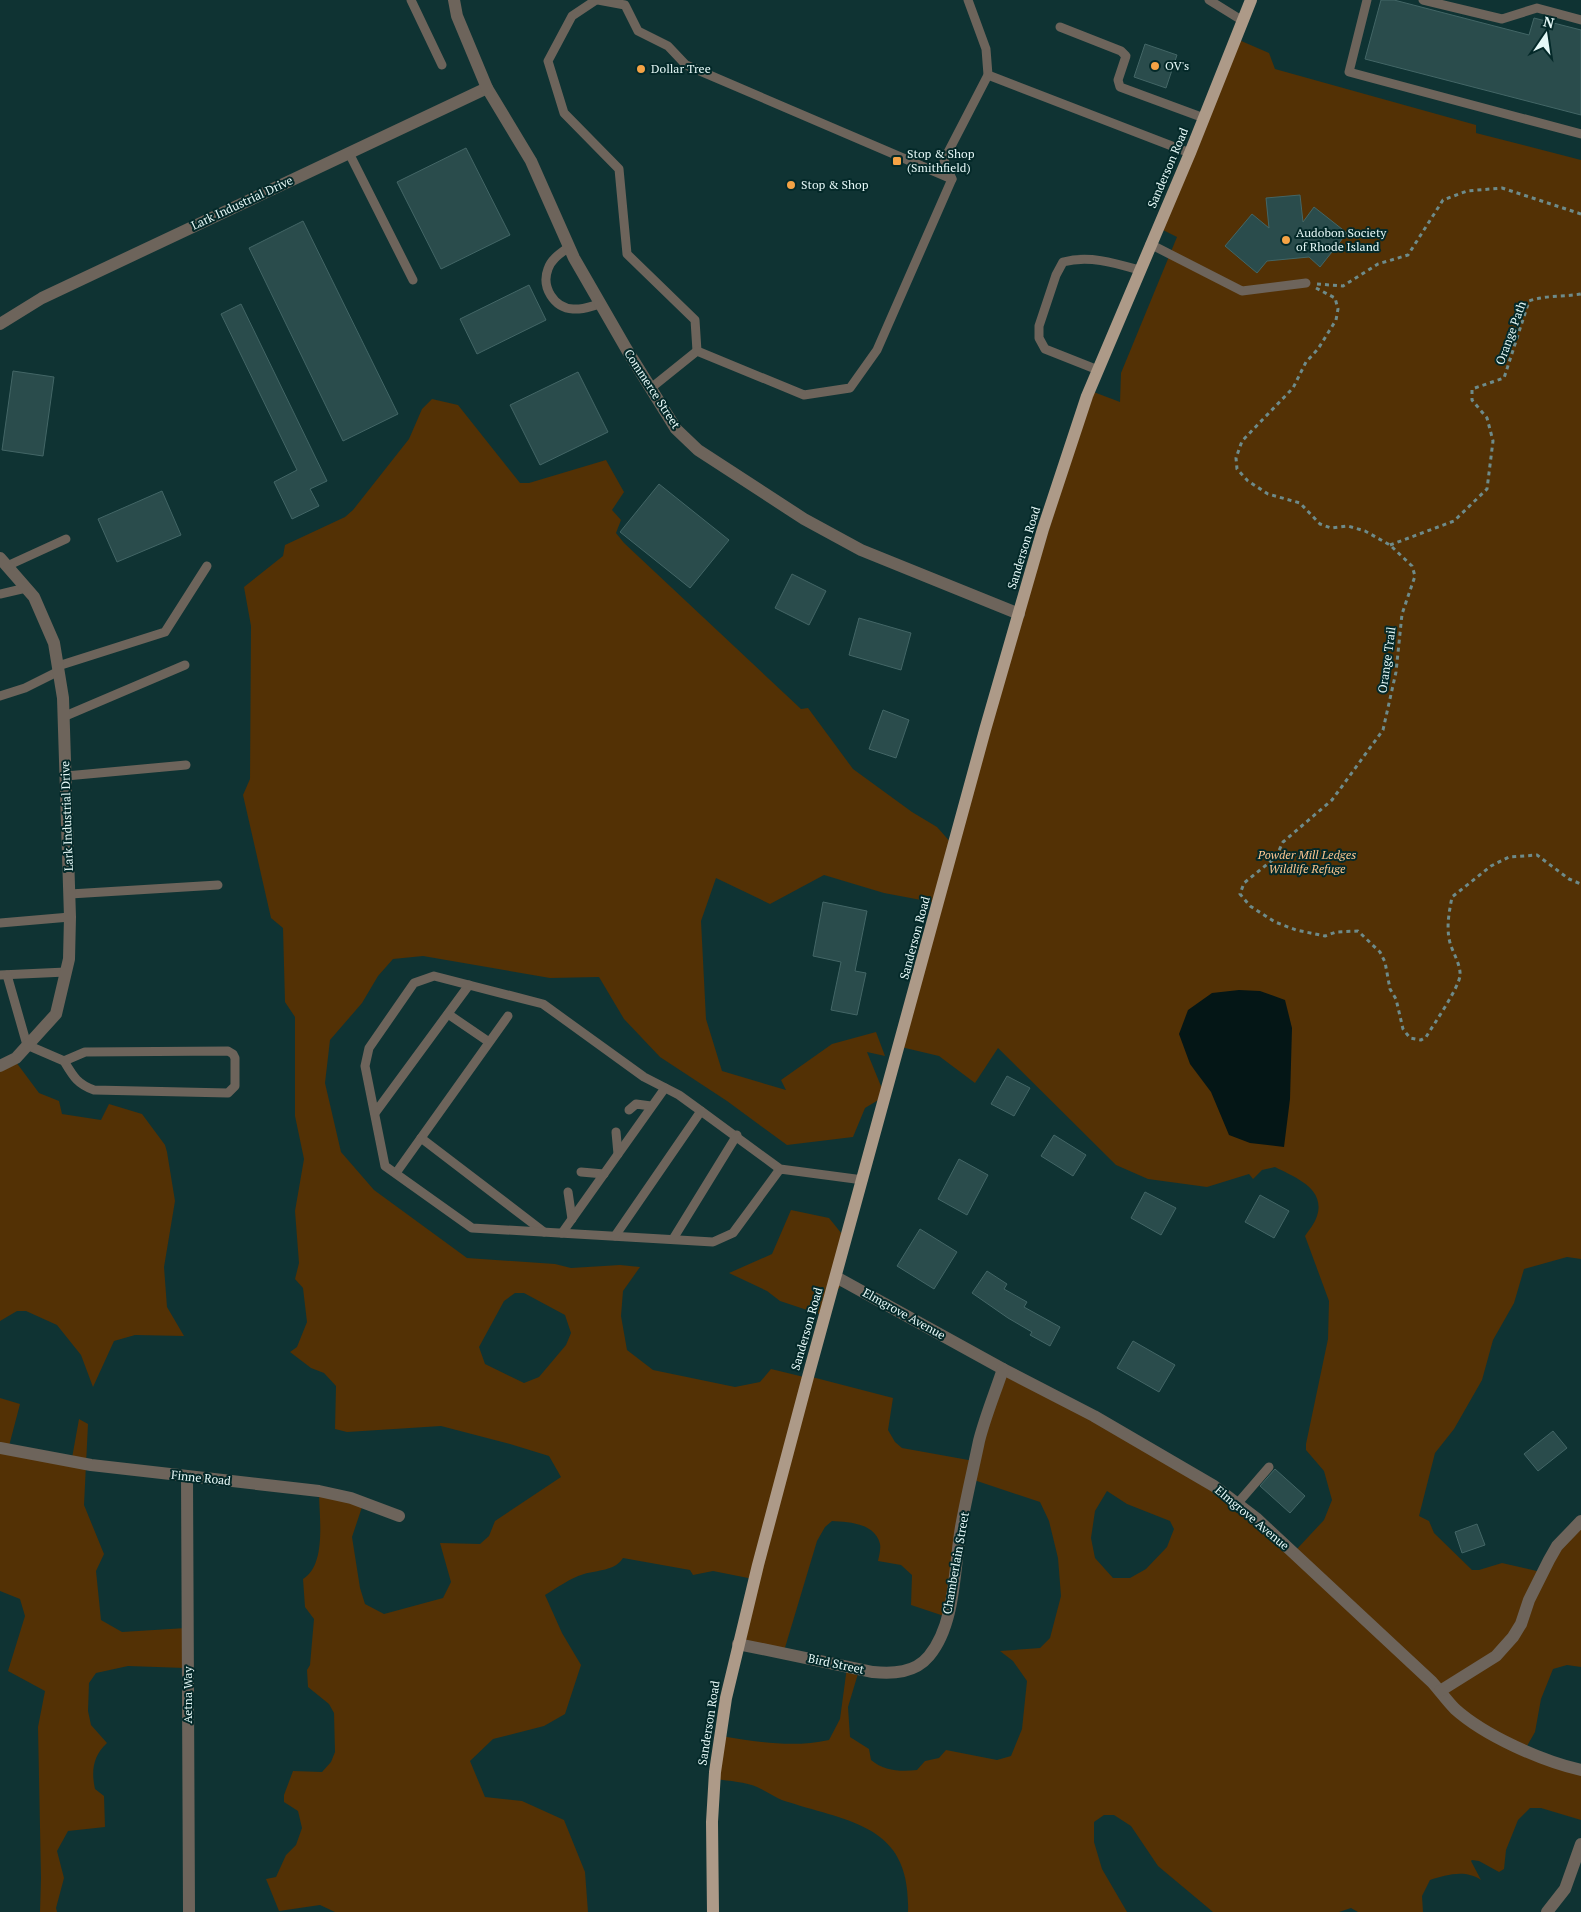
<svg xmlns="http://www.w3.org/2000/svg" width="1581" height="1912" font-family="'PT Serif',serif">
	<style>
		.green { fill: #533105; fill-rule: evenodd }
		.water { fill: #041616 }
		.building { fill: #2a4c4c; stroke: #436666 }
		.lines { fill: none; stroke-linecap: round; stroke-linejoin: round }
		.path { stroke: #6e8b8a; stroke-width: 3; stroke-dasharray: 4 4; stroke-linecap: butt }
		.service { stroke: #6d645b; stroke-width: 9 }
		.minor { stroke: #6d645b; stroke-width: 12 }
		.tertiary { stroke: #6d645b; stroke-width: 12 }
		.primary { stroke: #ad9a88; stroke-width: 12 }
		.poi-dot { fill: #f5a345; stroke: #042929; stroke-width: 2 }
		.labels { text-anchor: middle; stroke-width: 4; stroke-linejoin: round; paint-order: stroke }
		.poi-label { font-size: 12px; fill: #e5f8f7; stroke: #042929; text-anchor: start }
		.street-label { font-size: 12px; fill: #e5f8f7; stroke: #042929 }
		.park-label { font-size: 12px; font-style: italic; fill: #fcc58f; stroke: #042929 }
	</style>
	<rect width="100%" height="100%" fill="#0f3333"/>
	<!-- green -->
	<g class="green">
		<path d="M 1239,40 L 1269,53 L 1275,69 L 1476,125 L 1476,133 L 1581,160 L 1581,1259 L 1567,1257 L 1524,1269 L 1514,1303 L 1493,1340 L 1482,1380 L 1454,1429 L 1435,1453 L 1419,1516 L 1429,1521 L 1434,1533 L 1472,1570 L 1479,1570 L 1502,1563 L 1541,1572 L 1581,1523 L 1581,1667 L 1567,1665 L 1553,1669 L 1541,1699 L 1535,1732 L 1527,1746 L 1581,1771 L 1581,1820 L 1541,1808 L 1530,1808 L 1518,1820 L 1506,1850 L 1504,1869 L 1499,1872 L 1479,1861 L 1472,1860 L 1471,1861 L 1481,1880 C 1465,1869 1446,1875 1430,1880 L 1422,1896 L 1423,1912 L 1358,1912 L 1351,1908 L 1339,1912 L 1213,1912 L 1158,1866 L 1131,1826 L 1114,1815 L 1104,1815 L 1094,1822 L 1094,1842 L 1102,1869 L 1127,1912 L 908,1912 C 911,1826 854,1823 788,1802 C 777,1799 768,1792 757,1787 C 746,1782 729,1781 716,1779 L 721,1736 C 757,1742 793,1748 829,1740 L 840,1719 L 847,1667 L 860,1667 L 848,1707 L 850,1737 L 869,1749 L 871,1760 C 884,1771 901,1772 917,1770 L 925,1761 L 939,1758 L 946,1750 L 997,1760 L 1011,1756 L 1022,1729 L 1027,1681 L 1013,1661 L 1000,1651 L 1040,1648 L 1050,1638 L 1061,1596 L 1058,1558 L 1049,1521 L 1040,1502 L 974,1480 L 944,1616 L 911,1605 L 912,1575 L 901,1565 L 878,1561 C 879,1556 881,1549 880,1544 C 875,1523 849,1522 832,1521 L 825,1527 L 817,1541 L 784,1651 L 743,1642 L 753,1579 L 713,1571 L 693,1575 L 690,1570 L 623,1558 C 615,1571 597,1570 584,1574 C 570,1578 557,1588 545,1595 L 562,1633 L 581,1665 L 565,1714 L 544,1726 L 493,1739 L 470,1761 L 485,1797 L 522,1801 L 564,1820 L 585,1872 L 588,1912 L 335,1912 L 320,1905 L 279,1911 L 266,1879 L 276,1877 L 286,1855 L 296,1845 L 302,1828 L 298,1811 L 284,1802 L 284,1795 L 293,1771 L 322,1772 L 331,1762 L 335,1752 L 334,1713 L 329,1704 L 308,1687 L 307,1670 L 310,1665 L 314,1619 L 305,1607 L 303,1579 C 327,1565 319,1516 319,1492 L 364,1501 L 352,1537 L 360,1588 L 365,1604 L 384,1614 L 443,1598 L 451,1582 L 440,1543 L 480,1544 L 489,1536 L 495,1521 L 561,1477 L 549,1456 L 510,1444 L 441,1426 L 347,1432 L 335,1429 L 336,1386 L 324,1373 L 311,1368 L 290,1352 L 297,1347 L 307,1322 L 303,1288 L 295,1279 L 299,1263 L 295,1211 L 304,1159 L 295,1116 L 295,1017 L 285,1002 L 283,928 L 271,918 L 243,795 L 250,779 L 251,626 L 244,587 L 283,556 L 285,545 L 345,517 L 353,510 L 409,439 L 422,409 L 432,399 L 458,405 L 520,483 L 529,483 L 606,460 L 624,492 L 612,510 L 621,520 L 616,533 L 624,543 L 801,709 L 808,708 L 853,769 L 912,812 L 937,827 L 953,845 L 1091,391 L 1120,402 L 1121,373 L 1177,237 L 1159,228 ZM 824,875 L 884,893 L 937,903 L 901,1047 L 939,1056 L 975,1083 L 998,1048 L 1116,1165 L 1148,1179 L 1207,1187 L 1249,1174 L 1253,1179 L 1262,1170 L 1275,1167 C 1294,1177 1326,1188 1317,1216 C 1315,1223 1309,1230 1305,1236 L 1329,1301 L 1328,1339 L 1306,1444 L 1306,1450 L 1324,1471 L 1332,1500 L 1324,1520 L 1296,1550 L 1150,1446 L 1002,1368 L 974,1461 L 902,1448 L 895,1442 L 888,1430 L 893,1398 L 812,1377 L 804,1377 L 771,1369 L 760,1382 L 735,1387 L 653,1370 L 627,1350 L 621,1316 L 623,1291 L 640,1267 L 620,1265 L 571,1268 L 555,1264 L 467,1258 L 374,1190 L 341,1152 L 325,1083 L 330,1040 L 362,1003 L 378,976 L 393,959 L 423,956 L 550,978 L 599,977 L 624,1019 L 660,1057 L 727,1101 L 787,1145 L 853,1137 L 865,1108 L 885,1096 L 867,1052 L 885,1056 L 876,1032 L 832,1044 L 781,1080 L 786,1090 L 722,1071 L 706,1019 L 701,921 L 716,878 L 770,904 ZM 515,1293 L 524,1293 L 565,1315 L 571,1333 L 566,1345 L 539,1377 L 524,1383 L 485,1364 L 479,1347 L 504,1301 ZM 1107,1491 L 1127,1504 L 1170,1521 L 1174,1529 L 1167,1547 L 1146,1569 L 1130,1578 L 1113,1578 L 1095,1558 L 1091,1538 L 1095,1511 Z"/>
		<path d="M 13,1058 L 39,1093 L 59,1101 L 62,1114 L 101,1120 L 109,1104 L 142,1114 L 165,1145 L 167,1152 L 175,1201 L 164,1267 L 167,1307 L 184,1336 L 135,1335 L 114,1341 L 93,1387 L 81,1355 L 57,1325 L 26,1311 L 17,1311 L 0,1321 L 0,1065 Z"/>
		<path d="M 791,1210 L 829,1218 L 846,1239 L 837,1276 L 845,1281 L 830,1299 L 822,1315 L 780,1301 L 767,1291 L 729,1273 L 772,1254 Z"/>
		<path d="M 0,1398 L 20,1404 L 9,1446 L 72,1458 L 79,1419 L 88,1424 L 84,1505 L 104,1554 L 96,1571 L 101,1620 L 122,1632 L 186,1628 L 185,1668 L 128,1666 L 96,1673 L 89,1683 L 88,1711 L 91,1725 L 107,1743 C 93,1756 91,1771 95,1789 L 104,1796 L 105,1827 L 68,1831 L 57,1851 L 64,1878 L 56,1908 L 57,1912 L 40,1912 L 41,1878 L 38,1727 L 45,1691 L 8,1671 L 25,1616 L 20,1599 L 0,1591 Z"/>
	</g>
	<!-- water -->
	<path class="water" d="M 1239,990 L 1260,991 L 1285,1000 L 1292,1028 L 1290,1099 L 1284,1147 L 1250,1143 L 1229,1135 L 1211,1092 L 1190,1064 L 1179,1034 L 1188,1010 L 1212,993 Z"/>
	<!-- building -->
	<g class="building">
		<path d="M 1381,0 L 1394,0 L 1529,35 L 1534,18 L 1581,30 L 1581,115 L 1365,59 Z"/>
		<path d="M 1145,44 L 1177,55 L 1166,88 L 1134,77 Z"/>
		<path d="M 466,148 L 510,235 L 441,269 L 397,182 Z"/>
		<path d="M 1300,195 L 1303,222 L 1314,207 L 1347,233 L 1320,267 L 1309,257 L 1267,261 L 1257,273 L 1225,246 L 1252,214 L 1269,228 L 1266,198 Z"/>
		<path d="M 303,221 L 398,414 L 343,441 L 249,248 Z"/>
		<path d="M 529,285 L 546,320 L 477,354 L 460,319 Z"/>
		<path d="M 241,304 L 327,481 L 310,489 L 319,506 L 292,519 L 274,482 L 297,470 L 221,314 Z"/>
		<path d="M 13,371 L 54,377 L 43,456 L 2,450 Z"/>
		<path d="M 578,372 L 608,432 L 540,465 L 510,405 Z"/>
		<path d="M 659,484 L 729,540 L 690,588 L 620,532 Z"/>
		<path d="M 162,491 L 181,535 L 117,562 L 98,519 Z"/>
		<path d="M 792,574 L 826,591 L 809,625 L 775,608 Z"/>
		<path d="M 859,618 L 911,633 L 901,670 L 849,655 Z"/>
		<path d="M 883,710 L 909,720 L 896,758 L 869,749 Z"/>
		<path d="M 823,902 L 867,911 L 855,971 L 866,973 L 857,1015 L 831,1010 L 841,962 L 813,956 Z"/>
		<path d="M 1007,1076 L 1030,1088 L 1014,1116 L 991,1104 Z"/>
		<path d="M 1054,1135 L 1086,1155 L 1073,1176 L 1041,1156 Z"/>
		<path d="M 959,1159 L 988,1175 L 967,1215 L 938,1199 Z"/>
		<path d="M 1145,1192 L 1176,1208 L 1161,1235 L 1131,1218 Z"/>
		<path d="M 1260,1195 L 1289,1211 L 1274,1238 L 1245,1222 Z"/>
		<path d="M 920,1229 L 957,1252 L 934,1289 L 897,1266 Z"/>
		<path d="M 987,1271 L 1007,1284 L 1004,1289 L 1027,1302 L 1024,1307 L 1060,1327 L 1050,1346 L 1030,1335 L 1032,1332 L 1008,1318 L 972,1293 Z"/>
		<path d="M 1133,1341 L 1175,1365 L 1159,1392 L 1117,1368 Z"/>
		<path d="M 1553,1431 L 1567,1448 L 1538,1471 L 1524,1454 Z"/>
		<path d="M 1275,1469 L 1305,1496 L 1290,1513 L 1260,1486 Z"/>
		<path d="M 1477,1524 L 1485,1545 L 1462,1553 L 1455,1532 Z"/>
	</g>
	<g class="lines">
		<!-- path -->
		<g class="path">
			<path d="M 1317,284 L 1343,286 L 1378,264 L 1408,255 L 1443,200 L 1467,191 L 1502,188 L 1581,214"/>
			<path d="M 1316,288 L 1335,298 L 1338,309 L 1336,320 L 1318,349 L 1306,362 L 1293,388 L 1242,441 L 1236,458 L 1237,469 L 1248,481 L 1268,494 L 1300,503 L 1320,524 L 1331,528 L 1348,526 L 1365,531 L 1390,545 L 1412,566 L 1415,576 L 1402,614 L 1396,672 L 1383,730 L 1332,800 L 1283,842 L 1276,857 L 1244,883 L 1240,894 L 1250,906 L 1275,922 L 1296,930 L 1325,936 L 1336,932 L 1358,931 L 1380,952 L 1385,962 L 1390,989 L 1396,999 L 1403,1029 L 1410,1038 L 1421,1040 L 1426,1037 C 1434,1024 1458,989 1460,976 C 1461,965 1453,953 1450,943 C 1446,927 1449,913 1452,897 L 1491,866 L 1509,857 L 1537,855 L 1569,879 L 1581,884"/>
			<path d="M 1390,545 L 1454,521 L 1487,489 L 1493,441 L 1487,418 L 1472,400 L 1472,389 L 1504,378 L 1529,301 C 1546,295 1563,297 1581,294"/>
		</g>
		<!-- service -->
		<g class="service">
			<path d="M 411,0 L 442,65"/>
			<path d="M 596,0 L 572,16 L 548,61 L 564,113 L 619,169 L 627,254 L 695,320 L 697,351"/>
			<path d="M 598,0 L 625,5 L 638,31 L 668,46 L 686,65 L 952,179"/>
			<path d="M 1209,0 L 1243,21"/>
			<path d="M 1367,0 L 1349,72 L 1581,134"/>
			<path d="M 1423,0 L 1502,19 L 1537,8 L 1581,20"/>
			<path d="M 1060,27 L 1121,51 L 1126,56 L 1118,80 L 1120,87 L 1204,118"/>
			<path d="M 988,75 L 1190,153"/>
			<path d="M 349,153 L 413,280"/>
			<path d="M 1150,244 L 1242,291 L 1306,283"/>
			<path d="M 569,247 C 561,253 551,259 548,269 C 541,287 554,308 573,309 C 583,310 591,306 600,304"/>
			<path d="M 1098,370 L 1045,349 L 1039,338 L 1039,326 L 1056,275 L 1063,262 C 1089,255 1115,263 1139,270"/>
			<path d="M 651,388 L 697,351 L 804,395 L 850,388 L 877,350 L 952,179 L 944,160 L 988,75 L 986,49 L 968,0"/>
			<path d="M 7,566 L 66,539"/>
			<path d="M 0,594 L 26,588"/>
			<path d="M 58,666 L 165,632 L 207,566"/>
			<path d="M 0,696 L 25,688 L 59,671"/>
			<path d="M 63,717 L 185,665"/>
			<path d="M 66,776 L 186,765"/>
			<path d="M 70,894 L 218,885"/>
			<path d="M 0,923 L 70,917"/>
			<path d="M 0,975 L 66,972"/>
			<path d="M 7,975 L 27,1045 L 64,1061 L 85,1052 L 228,1051 L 233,1054 L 235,1058 L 235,1086 L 228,1093 L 94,1090 C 77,1084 73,1076 64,1061"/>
			<path d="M 448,1014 L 489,1042"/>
			<path d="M 629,1110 L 636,1104 L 651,1106"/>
			<path d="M 375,1113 L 469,985"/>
			<path d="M 616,1132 L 618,1154"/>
			<path d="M 421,1138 L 544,1232"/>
			<path d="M 780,1169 L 733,1233 L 713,1242 L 472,1228 L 385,1166 L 365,1066 L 369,1048 L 414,983 L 434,976 L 543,1004 L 644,1077 L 679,1095 L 701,1111 L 780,1169 L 863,1180"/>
			<path d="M 581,1172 L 604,1174"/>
			<path d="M 396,1173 L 508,1016"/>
			<path d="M 568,1192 L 572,1219"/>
			<path d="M 562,1233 L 665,1088"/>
			<path d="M 615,1236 L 701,1111"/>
			<path d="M 673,1239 L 737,1135"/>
			<path d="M 1237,1504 L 1269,1467"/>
		</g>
		<!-- minor -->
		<g class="minor">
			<path d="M 0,324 L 42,298 L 487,88"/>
			<path d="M 0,558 L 34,597 L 54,643 L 63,698 L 70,917 L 69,959 L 56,1014 L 16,1058 L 0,1066"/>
			<path d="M 836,1277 L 1003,1369 L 1094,1416 L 1214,1486 L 1256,1518 L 1432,1682 C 1440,1691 1447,1701 1455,1709 C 1485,1736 1542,1761 1581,1770"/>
			<path d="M 0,1448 L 91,1465 L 319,1491 L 351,1498 L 399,1516"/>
			<path d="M 187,1477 L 189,1912"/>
			<path d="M 738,1644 L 873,1672 C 893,1674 915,1673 929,1656 C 956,1624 954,1567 961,1527 C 966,1499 973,1470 979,1441 C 985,1417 995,1393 1003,1369"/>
			<path d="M 1440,1691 L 1496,1656 L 1513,1637 L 1521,1624 L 1529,1600 L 1549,1560 L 1557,1546 L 1581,1521"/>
			<path d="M 1547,1912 L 1565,1889 L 1581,1844"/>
		</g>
		<!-- tertiary -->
		<path class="tertiary" d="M 454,0 L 457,16 L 487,88 L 531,161 L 574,258 L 627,350 L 676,429 L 698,450 L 804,519 L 861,550 L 1019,614"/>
		<!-- primary -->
		<path class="primary" d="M 713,1912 L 712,1822 L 715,1772 L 726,1698 L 758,1565 L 809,1373 L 985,730 L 1043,529 L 1087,396 L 1190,153 L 1251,0"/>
	</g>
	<!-- markers -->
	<g class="poi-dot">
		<circle cx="1155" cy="66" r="5"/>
		<circle cx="641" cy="69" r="5"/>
		<rect x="892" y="156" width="10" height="10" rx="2.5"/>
		<circle cx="791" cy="185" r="5"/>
		<circle cx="1286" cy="240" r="5"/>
	</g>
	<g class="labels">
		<!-- poi labels -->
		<g class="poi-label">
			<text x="1165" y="70">OV's</text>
			<text x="651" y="73">Dollar Tree</text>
			<text x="907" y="158">Stop &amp; Shop<tspan x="907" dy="14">(Smithfield)</tspan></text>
			<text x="801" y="189">Stop &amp; Shop</text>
			<text x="1296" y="237">Audobon Society<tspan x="1296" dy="14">of Rhode Island</tspan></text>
		</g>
		<!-- street labels -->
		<g class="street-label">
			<text transform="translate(1168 168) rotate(-67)" y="4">Sanderson Road</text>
			<text transform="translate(242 203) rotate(-25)" y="4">Lark Industrial Drive</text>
			<text transform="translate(1511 333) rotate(-70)" y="4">Orange Path</text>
			<text transform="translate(652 389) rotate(57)" y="4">Commerce Street</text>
			<text transform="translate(1024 548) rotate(-73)" y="4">Sanderson Road</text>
			<text transform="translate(1387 660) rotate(-82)" y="4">Orange Trail</text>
			<text transform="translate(67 816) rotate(-92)" y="4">Lark Industrial Drive</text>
			<text transform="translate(915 938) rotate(-75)" y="4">Sanderson Road</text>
			<text transform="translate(904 1314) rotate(29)" y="4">Elmgrove Avenue</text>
			<text transform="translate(807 1329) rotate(-74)" y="4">Sanderson Road</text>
			<text transform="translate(201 1478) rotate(6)" y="4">Finne Road</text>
			<text transform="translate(1252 1518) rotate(40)" y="4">Elmgrove Avenue</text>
			<text transform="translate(956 1563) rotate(-80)" y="4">Chamberlain Street</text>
			<text transform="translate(836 1664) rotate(12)" y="4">Bird Street</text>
			<text transform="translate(188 1695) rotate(-90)" y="4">Aetna Way</text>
			<text transform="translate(709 1723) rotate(-81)" y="4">Sanderson Road</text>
		</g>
		<!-- park labels -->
		<g class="park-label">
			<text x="1307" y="859">Powder Mill Ledges<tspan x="1307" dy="14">Wildlife Refuge</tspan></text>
		</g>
	</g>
	<!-- north arrow -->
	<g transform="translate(1546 35) rotate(13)" stroke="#042929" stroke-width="4" paint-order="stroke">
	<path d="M0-4L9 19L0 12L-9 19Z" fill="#e5f8f7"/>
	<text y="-8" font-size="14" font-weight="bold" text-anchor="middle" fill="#e5f8f7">N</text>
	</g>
</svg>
